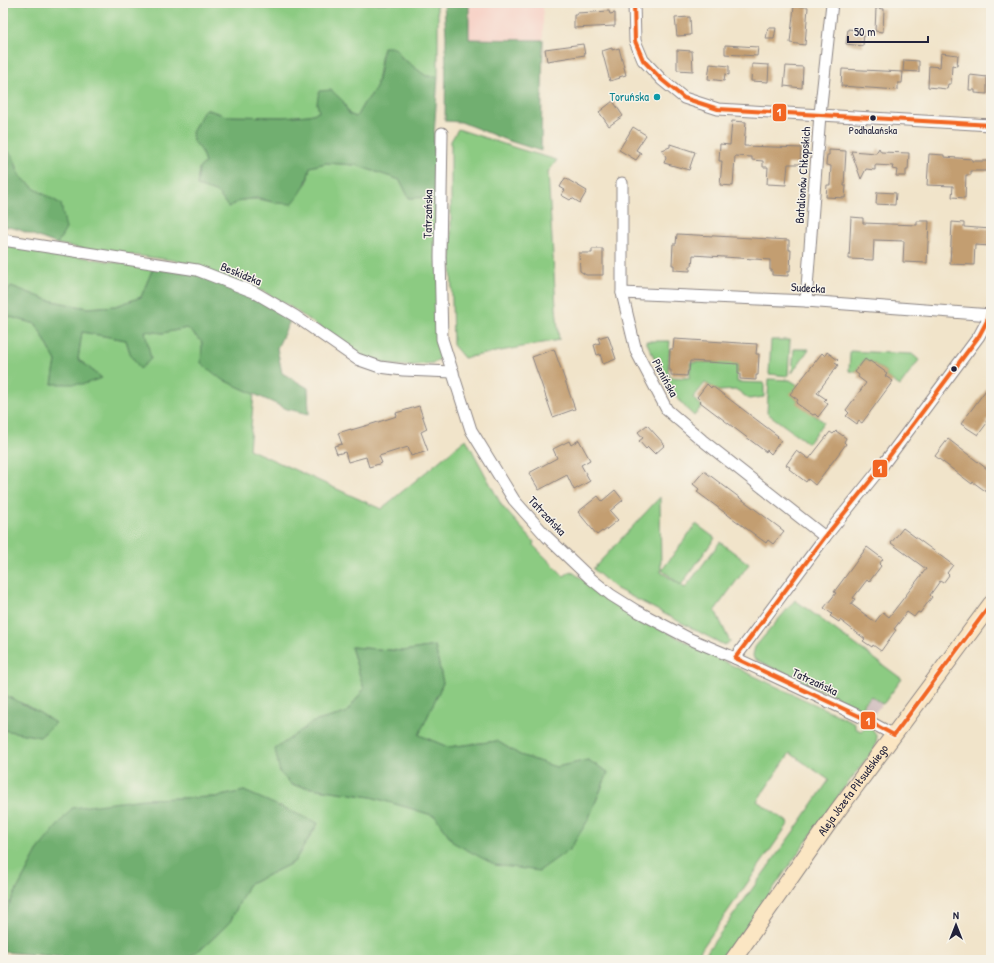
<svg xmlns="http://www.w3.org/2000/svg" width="994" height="963" font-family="'Patrick Hand',sans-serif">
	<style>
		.built { fill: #f7d1c6 }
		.industrial { fill: #d2bfbf }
		.green { fill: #8ccb82; stroke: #57765e; fill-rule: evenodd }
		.forest { fill: #71af70; stroke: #4a6856 }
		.building { fill: #c39e71 }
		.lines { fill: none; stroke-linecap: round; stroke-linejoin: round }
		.minor-casing { stroke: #8a8382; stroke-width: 13 }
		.secondary-casing { stroke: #8a8382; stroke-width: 18 }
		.minor { stroke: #fff; stroke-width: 11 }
		.secondary { stroke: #fbe6c3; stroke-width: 16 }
		.bus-1-casing { stroke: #f7f3e8; stroke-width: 7 }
		.bus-1 { stroke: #f26522; stroke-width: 4 }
		.culture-dot { fill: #0f9aa8; stroke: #f7f3e8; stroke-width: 1.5 }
		.bus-dot { fill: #22223b; stroke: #f7f3e8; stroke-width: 1.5 }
		.labels { text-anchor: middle; stroke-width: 3; stroke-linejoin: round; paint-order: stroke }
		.bus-label { font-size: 11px; fill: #22223b; stroke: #f7f3e8 }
		.culture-label { font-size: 12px; fill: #0d838f; stroke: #f7f3e8; text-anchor: end }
		.street-label { font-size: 12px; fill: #22223b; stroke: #f7f3e8 }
		.line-badge { stroke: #f7f3e8; stroke-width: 1.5 }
		.badge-label { font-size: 11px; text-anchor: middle; font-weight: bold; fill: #fff }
	</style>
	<rect width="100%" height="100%" fill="#f7f3e8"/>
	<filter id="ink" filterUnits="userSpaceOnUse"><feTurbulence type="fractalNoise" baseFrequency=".025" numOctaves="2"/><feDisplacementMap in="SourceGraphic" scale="8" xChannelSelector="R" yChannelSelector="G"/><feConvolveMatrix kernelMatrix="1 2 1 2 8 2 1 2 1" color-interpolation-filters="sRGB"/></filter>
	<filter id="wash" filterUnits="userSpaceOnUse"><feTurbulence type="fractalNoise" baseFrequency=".012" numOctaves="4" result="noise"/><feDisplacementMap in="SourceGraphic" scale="16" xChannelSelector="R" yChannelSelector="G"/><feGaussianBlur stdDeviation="0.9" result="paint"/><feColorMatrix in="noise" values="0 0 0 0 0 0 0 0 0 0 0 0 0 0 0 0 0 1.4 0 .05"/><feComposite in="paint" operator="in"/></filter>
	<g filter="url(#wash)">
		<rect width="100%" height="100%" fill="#f1e4ca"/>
		<!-- built -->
		<path class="built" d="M 469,3 L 543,3 L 543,40 L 469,39 Z"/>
		<!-- industrial -->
		<path class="industrial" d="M 871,696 L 882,704 L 873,715 L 862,707 Z"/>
		<!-- green -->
		<g class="green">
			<path d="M 3,3 L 436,3 L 438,14 L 438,77 L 426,76 L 401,57 L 383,47 L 376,88 L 368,99 L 364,103 L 356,117 L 349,114 L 343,101 L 317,103 L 319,112 L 309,115 L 283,117 L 227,116 L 205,109 L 193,141 L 201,150 L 205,163 L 199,168 L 197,186 L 218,193 L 228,207 C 245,196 257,198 276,203 L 307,183 L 310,167 L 326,163 L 355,165 L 400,180 L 409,198 L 436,197 L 442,357 L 433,363 L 408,366 L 394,365 L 365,358 L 286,304 L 264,292 L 195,266 L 172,260 L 91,250 L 57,244 L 61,204 L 35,189 L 20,176 L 13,156 L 3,146 Z"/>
			<path d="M 458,129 L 519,149 L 557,160 L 548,172 L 556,307 L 559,340 L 464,358 L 453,345 L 451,256 L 451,141 Z"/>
			<path d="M 3,245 L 153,268 L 141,297 L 116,306 L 87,308 L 48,300 L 11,286 L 3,297 Z"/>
			<path d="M 3,306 L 7,316 L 36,324 L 56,361 L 52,384 L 102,378 L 78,359 L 82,332 L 126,340 L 130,353 L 145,331 L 163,333 L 187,328 L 202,342 L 221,379 L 254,394 L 249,449 L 381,509 L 466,439 L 502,506 L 534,542 L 533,545 L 564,576 L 571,571 C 656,634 759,678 855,723 L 855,728 L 861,731 L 865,727 L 874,731 L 877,737 L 875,748 L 844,788 L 723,960 L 701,960 L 796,828 L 829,780 L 790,753 L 757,801 L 789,823 L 694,960 L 185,960 L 206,945 L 230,922 L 248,885 L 294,862 L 318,824 L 244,791 L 216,797 L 144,799 L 39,848 L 3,916 L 3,730 L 40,737 L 55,723 L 37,711 L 3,694 ZM 435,646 L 443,683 L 419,735 L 448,747 L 497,741 L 520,755 L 556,767 L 588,760 L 608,773 L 588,820 L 570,849 L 454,843 L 435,816 L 409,808 L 371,797 L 292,785 L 313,722 L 346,713 L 364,689 L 351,647 L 403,651 Z"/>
			<path d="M 771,340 L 790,340 L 788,376 L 769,374 Z"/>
			<path d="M 646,341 L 670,341 L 668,369 L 669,377 L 689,378 L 691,362 L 738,363 L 737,382 L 764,383 L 764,397 L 749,399 L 737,390 L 719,391 L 705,383 L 693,398 L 702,406 L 694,416 C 671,396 659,368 646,341 Z"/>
			<path d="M 794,349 L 809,349 L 792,373 Z"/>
			<path d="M 850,351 L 912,354 L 919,360 L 900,386 L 885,376 L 887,373 L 870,361 L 869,362 L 865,359 L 855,372 L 849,371 Z"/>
			<path d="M 769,379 L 790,380 L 798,385 L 791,394 L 798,400 L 797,403 L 824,422 L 808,443 L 767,413 Z"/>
			<path d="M 660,497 L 661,572 L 685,588 L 720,542 L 749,564 L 715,610 L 730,642 L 724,645 L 615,588 L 593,569 Z"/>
			<path d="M 696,524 L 715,538 L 681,585 L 662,570 Z"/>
			<path d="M 795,600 L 902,679 L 884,703 L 882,704 L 871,696 L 860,708 L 754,659 L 753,655 L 755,647 Z"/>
		</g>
		<!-- forest -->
		<g class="forest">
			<path d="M 444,3 L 469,3 L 469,39 L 543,40 L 541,151 L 506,140 L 461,122 L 445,121 L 446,36 Z"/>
			<path d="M 383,47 L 390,47 L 397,49 L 401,57 L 426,76 L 438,77 L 434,135 L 436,197 L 409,198 L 400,180 L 355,165 L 326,163 L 310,167 C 307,184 303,191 292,204 L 276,203 L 258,198 L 242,200 L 228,207 L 218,193 L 197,186 L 199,168 L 205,163 L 201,150 L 193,141 L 192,132 L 205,109 L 227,116 L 283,117 L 309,115 L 319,112 L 317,103 L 319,91 L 331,90 L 343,101 L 349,114 L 356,117 L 364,103 L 368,99 L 376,88 L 380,69 Z"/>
			<path d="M 3,146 L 13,156 L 20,176 L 35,189 L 61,204 L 66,229 L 57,244 L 17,229 L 3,226 Z"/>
			<path d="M 153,268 L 194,273 L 222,284 L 268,304 L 290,321 L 277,348 L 282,373 L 308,388 L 309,414 L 287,409 L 221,379 L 201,363 L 202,342 L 187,328 L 163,333 L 145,331 L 151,359 L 140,369 L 130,353 L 126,340 L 82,332 L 78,359 L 102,378 L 84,384 L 52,384 L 56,361 L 36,324 L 7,316 C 0,301 2,299 11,286 L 48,300 L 87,308 L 116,306 L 141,297 Z"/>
			<path d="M 435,646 L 443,683 L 419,735 L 448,747 L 497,741 L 520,755 L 556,767 L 588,760 L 608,772 L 588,820 L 570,849 L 539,871 L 495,865 L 454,843 L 435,816 L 409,808 L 371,797 L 292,785 L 280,773 L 275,749 L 313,722 L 346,713 L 364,689 L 351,647 L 403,651 Z"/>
			<path d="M 3,694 L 37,711 L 55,723 L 40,737 L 3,730 Z"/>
			<path d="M 244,791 L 318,823 L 294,862 L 248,885 L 230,922 L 206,945 L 185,960 L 74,960 L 64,957 L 3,952 L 3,916 L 39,848 L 72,808 L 144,799 L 216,797 Z"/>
		</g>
		<g id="blocks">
			<!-- building -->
			<g class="building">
				<path d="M 794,6 L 808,7 L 805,45 L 790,43 Z"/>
				<path d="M 876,8 L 884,9 L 883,32 L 875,31 Z"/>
				<path d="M 609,11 L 610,14 L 615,13 L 615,26 L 574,28 L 574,15 L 577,15 L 577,13 Z"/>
				<path d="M 690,17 L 691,35 L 677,36 L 675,18 Z"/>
				<path d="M 768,28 L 776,28 L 774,39 L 766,39 Z"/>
				<path d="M 848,29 L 864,31 L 863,46 L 846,44 Z"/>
				<path d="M 583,44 L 585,55 L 547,61 L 545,49 Z"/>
				<path d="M 725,45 L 758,47 L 757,56 L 725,54 Z"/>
				<path d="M 612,48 L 612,50 L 619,48 L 626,75 L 619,77 L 620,78 L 610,81 L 602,51 Z"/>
				<path d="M 677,50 L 692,51 L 693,71 L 677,70 Z"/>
				<path d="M 941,53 L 958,55 L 957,66 L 952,65 L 951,84 L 948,84 L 947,89 L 928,87 L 929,66 L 940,67 Z"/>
				<path d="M 904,60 L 919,61 L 919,72 L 903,71 Z"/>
				<path d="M 710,64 L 729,66 L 729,75 L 725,74 L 724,81 L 708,79 Z"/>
				<path d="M 752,64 L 769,65 L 768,82 L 751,81 Z"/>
				<path d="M 786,66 L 803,67 L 802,88 L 784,86 Z"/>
				<path d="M 842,69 L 903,72 L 902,83 L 898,83 L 898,90 L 841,86 Z"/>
				<path d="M 970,75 L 987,77 L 987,94 L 975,93 L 975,90 L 969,90 Z"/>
				<path d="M 613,101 L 623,116 L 609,126 L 599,112 Z"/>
				<path d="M 732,121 L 746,122 L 744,146 L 801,148 L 800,164 L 788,164 L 786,185 L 767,184 L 768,167 L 763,167 L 763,161 L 752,160 L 752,157 L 735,156 L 733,186 L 720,185 L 722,161 L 719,161 L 720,144 L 730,145 Z"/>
				<path d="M 633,127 L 646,135 L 636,150 L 641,153 L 636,160 L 619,150 Z"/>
				<path d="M 670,144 L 695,152 L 689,170 L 664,163 L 666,157 L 662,150 L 670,147 Z"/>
				<path d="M 879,148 L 881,152 L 909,153 L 908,170 L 906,170 L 906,176 L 896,176 L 897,170 L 892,169 L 893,166 L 875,165 L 875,170 L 866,169 L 861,179 L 851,151 L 876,153 Z"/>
				<path d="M 829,150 L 846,151 L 844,186 L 846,186 L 845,198 L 826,197 L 827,185 L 830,185 L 831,166 L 826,165 L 827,155 L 829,155 Z"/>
				<path d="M 929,154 L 944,155 L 944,157 L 972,159 L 972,161 L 991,161 L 991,171 L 971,171 L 971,175 L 966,175 L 965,198 L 952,197 L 953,186 L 927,185 Z"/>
				<path d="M 565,178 L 587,191 L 580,203 L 572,198 L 570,200 L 561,195 L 565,190 L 560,187 Z"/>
				<path d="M 877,192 L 896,193 L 895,205 L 876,204 Z"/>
				<path d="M 851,217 L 863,218 L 863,223 L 917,225 L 917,221 L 929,221 L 927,263 L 903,262 L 904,241 L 874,240 L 873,260 L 849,259 Z"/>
				<path d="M 952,222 L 964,223 L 964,227 L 991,229 L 991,246 L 975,245 L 974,265 L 950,264 Z"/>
				<path d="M 677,234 L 789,240 L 789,250 L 791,250 L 790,271 L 788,271 L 788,276 L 772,275 L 772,270 L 770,270 L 770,260 L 693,255 L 692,266 L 690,266 L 690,271 L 674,270 L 674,265 L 672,265 L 673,244 L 676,244 Z"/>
				<path d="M 592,249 L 603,249 L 603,275 L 586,275 L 580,271 L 579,253 L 592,253 Z"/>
				<path d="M 608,335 L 616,359 L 603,364 L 600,354 L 597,355 L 594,345 L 600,343 L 598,338 Z"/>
				<path d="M 674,339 L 757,344 L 756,354 L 759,354 L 758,375 L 756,375 L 756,380 L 740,379 L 740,374 L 738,374 L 738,364 L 690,361 L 689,371 L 688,371 L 687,376 L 671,375 L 671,370 L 669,370 L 670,349 L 673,349 Z"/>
				<path d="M 554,349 L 575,409 L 553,417 L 532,357 Z"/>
				<path d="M 827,352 L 838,360 L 835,363 L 838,365 L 817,393 L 826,399 L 824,401 L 828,404 L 818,417 L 815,414 L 813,415 L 796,403 L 798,400 L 790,394 L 822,353 L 825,356 Z"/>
				<path d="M 865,359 L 869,362 L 870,361 L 887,373 L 885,376 L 893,381 L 862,423 L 859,421 L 857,424 L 846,416 L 849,413 L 846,410 L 866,383 L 858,377 L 859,375 L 855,372 Z"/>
				<path d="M 991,383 L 991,415 L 986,422 L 987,423 L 978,435 L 961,424 Z"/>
				<path d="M 707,384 L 711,388 L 712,386 L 778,436 L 777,437 L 781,440 L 771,454 L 767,450 L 766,452 L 700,402 L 701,401 L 697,397 Z"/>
				<path d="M 419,406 L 427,429 L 421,432 L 428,451 L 411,456 L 408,447 L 379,456 L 382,463 L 369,467 L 366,457 L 348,462 L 345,452 L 337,454 L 334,446 L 342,444 L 338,433 L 351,429 L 351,430 L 372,424 L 397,416 L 396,413 Z"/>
				<path d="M 647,425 L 665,445 L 655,454 L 648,447 L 646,449 L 639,441 L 643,438 L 638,432 Z"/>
				<path d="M 836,431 L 846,438 L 844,442 L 846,444 L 815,485 L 808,479 L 806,482 L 789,469 L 790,467 L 786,465 L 796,451 L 800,454 L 801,453 L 809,459 L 830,432 L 833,434 Z"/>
				<path d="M 948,439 L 991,472 L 991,495 L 973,482 L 972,484 L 935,456 Z"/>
				<path d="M 579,440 L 590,460 L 581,465 L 590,481 L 574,490 L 567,475 L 539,490 L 529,473 L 557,458 L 553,449 L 569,441 L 571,445 Z"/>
				<path d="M 704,471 L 784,531 L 773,544 L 768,540 L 766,543 L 697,492 L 699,489 L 693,484 Z"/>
				<path d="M 615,490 L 623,500 L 610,511 L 618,520 L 603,532 L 602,531 L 597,535 L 578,512 L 598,496 L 602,501 Z"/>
				<path d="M 903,528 L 953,565 L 947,573 L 949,575 L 943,583 L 940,581 L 930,595 L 932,597 L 920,613 L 918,612 L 914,617 L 907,612 L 894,629 L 896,630 L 881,651 L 873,645 L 872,647 L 863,641 L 865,639 L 840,620 L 839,622 L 830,616 L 832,614 L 824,608 L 836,593 L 834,592 L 867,547 L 883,559 L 879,564 L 881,566 L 869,582 L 867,580 L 853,598 L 855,599 L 851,604 L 875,622 L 883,612 L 889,617 L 926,569 L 891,543 Z"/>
			</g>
		</g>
	</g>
	<g filter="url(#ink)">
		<use href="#blocks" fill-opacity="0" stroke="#8a8382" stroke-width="1"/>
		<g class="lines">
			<defs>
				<g id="minor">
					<path d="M 634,3 L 635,41 L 643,60 L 662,80 L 684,98 L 718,109 L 991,125"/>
					<path d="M 442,133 L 440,257 L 442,339 L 471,430 L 514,500 L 547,537 L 590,578 L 611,595 L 635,610 L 690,639 L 735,658 L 859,716 L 894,735"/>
					<path d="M 622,183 L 622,293 L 636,351 L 667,410 L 702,440 L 825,537"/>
					<path d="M 3,240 L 197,270 L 254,292 L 295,316 L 357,359 L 380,367 L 403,370 L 453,372"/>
					<path d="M 622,293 L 806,301 L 991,315"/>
					<path d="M 806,301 L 820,114 L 832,3"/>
					<path d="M 735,658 L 825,537 L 879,470 L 979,336 L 987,321 L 988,314"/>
				</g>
				<g id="secondary">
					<path id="s1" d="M 733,960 L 835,814 L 991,604"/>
				</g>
			</defs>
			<!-- minor casing -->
			<use href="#minor" class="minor-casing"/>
			<!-- secondary casing -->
			<use href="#secondary" class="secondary-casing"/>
			<!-- minor -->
			<use href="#minor" class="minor"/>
			<!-- secondary -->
			<use href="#secondary" class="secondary"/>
			<defs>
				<g id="bus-1">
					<path d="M 634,3 L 635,41 L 643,60 L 662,80 L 684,98 L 718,109 L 991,125"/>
					<path d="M 991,315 L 988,314 L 987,321 L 979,336 L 879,470 L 825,537 L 735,658 L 859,716 L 894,735 L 991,604"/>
				</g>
			</defs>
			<!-- bus-1 casing -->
			<use href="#bus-1" class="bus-1-casing"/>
			<!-- bus-1 -->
			<use href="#bus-1" class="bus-1"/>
		</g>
	</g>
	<!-- markers -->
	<circle class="culture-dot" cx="657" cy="97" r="4"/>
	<g class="bus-dot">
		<circle cx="873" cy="118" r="3.5"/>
		<circle cx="954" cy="369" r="3.5"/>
	</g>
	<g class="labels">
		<!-- bus labels -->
		<g class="bus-label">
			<text x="873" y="134">Podhalańska</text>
		</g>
		<!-- culture labels -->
		<g class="culture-label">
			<text x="649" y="101">Toruńska</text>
		</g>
		<!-- street labels -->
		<g class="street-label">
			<text transform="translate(803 175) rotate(-86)" y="4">Batalionów Chłopskich</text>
			<text transform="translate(428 214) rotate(-89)" y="4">Tatrzańska</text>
			<text transform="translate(241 274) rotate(22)" y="4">Beskidzka</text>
			<text transform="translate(808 288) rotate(3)" y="4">Sudecka</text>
			<text transform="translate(665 378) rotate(62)" y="4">Pienińska</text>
			<text transform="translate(547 516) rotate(47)" y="4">Tatrzańska</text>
			<text transform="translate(815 682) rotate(25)" y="4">Tatrzańska</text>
			<text dy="4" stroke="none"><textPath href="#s1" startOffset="208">Aleja Józefa Piłsudskiego</textPath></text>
		</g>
	</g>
	<g class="line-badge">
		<rect x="772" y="103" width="15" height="19" rx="4" fill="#f26522"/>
		<rect x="872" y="459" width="16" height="19" rx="4" fill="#f26522"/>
		<rect x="860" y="711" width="16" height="19" rx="4" fill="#f26522"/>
	</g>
	<g class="badge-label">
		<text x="779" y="116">1</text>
		<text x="880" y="473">1</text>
		<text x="868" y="725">1</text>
	</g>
	<!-- margin -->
	<rect width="994" height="963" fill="none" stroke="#f7f3e8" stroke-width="16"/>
	<!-- north arrow -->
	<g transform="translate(956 925)" stroke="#f7f3e8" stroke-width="3" paint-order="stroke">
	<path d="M0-3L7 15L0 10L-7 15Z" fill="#22223b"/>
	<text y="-6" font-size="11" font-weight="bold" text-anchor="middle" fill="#22223b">N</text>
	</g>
	<!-- scale -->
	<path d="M848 36v6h80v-6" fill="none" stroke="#22223b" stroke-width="2"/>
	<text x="854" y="36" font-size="12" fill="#22223b" stroke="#f7f3e8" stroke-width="3" paint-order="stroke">50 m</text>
</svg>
